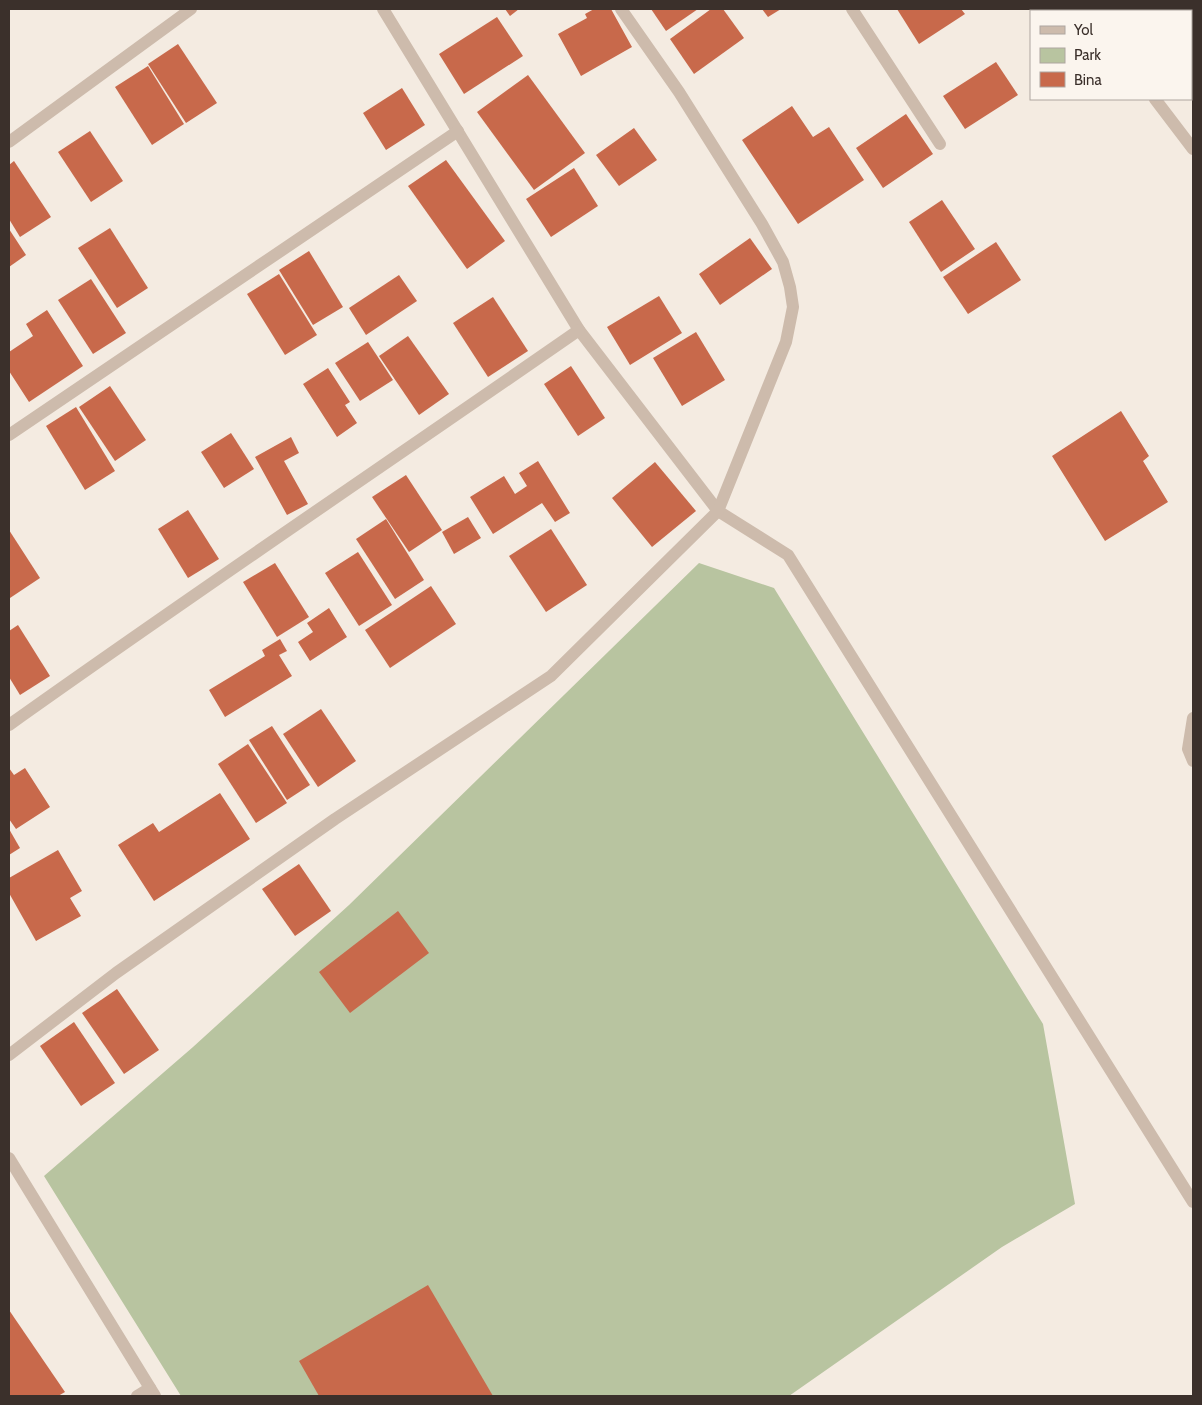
<svg xmlns="http://www.w3.org/2000/svg" width="1202" height="1405" font-family="Cabin,sans-serif">
	<style>
		.green { fill: #b8c4a0 }
		.building { fill: #c8694b }
		.lines { fill: none; stroke-linecap: round; stroke-linejoin: round }
		.minor { stroke: #cdbbac; stroke-width: 12 }
	</style>
	<rect width="100%" height="100%" fill="#f4ebe1"/>
	<!-- green -->
	<path class="green" d="M 699,563 L 774,588 L 1043,1024 L 1075,1204 L 1002,1247 L 789,1396 L 181,1396 L 44,1176 L 193,1047 L 349,905 Z"/>
	<!-- building -->
	<g class="building">
		<path d="M 505,9 L 519,9 L 510,16 Z"/>
		<path d="M 594,9 L 611,9 L 632,47 L 581,76 L 558,34 L 587,18 L 585,14 Z"/>
		<path d="M 651,9 L 698,9 L 666,31 Z"/>
		<path d="M 711,9 L 723,9 L 744,38 L 694,74 L 670,39 Z"/>
		<path d="M 762,9 L 781,9 L 768,17 Z"/>
		<path d="M 897,9 L 961,9 L 965,14 L 919,44 Z"/>
		<path d="M 497,17 L 523,56 L 464,94 L 439,54 Z"/>
		<path d="M 178,44 L 217,103 L 186,123 L 148,64 Z"/>
		<path d="M 996,62 L 1018,95 L 965,129 L 943,96 Z"/>
		<path d="M 148,66 L 184,124 L 152,145 L 115,87 Z"/>
		<path d="M 528,75 L 585,153 L 534,190 L 477,112 Z"/>
		<path d="M 402,88 L 425,125 L 386,150 L 363,113 Z"/>
		<path d="M 792,106 L 813,137 L 829,127 L 864,180 L 798,224 L 742,140 Z"/>
		<path d="M 906,114 L 933,154 L 883,188 L 856,148 Z"/>
		<path d="M 634,128 L 657,160 L 619,186 L 596,155 Z"/>
		<path d="M 90,131 L 123,181 L 91,202 L 58,152 Z"/>
		<path d="M 446,160 L 505,241 L 467,269 L 408,186 Z"/>
		<path d="M 14,161 L 51,217 L 20,237 L 9,219 L 9,165 Z"/>
		<path d="M 574,168 L 598,206 L 551,237 L 526,199 Z"/>
		<path d="M 942,200 L 975,249 L 941,272 L 909,222 Z"/>
		<path d="M 110,228 L 148,288 L 117,308 L 78,248 Z"/>
		<path d="M 9,229 L 26,255 L 9,267 Z"/>
		<path d="M 750,238 L 772,269 L 720,305 L 699,274 Z"/>
		<path d="M 996,242 L 1021,280 L 968,314 L 943,277 Z"/>
		<path d="M 309,251 L 343,307 L 313,325 L 279,270 Z"/>
		<path d="M 279,274 L 317,335 L 285,355 L 247,294 Z"/>
		<path d="M 399,275 L 417,301 L 366,335 L 349,308 Z"/>
		<path d="M 91,279 L 126,333 L 93,354 L 58,300 Z"/>
		<path d="M 659,296 L 682,333 L 630,365 L 607,327 Z"/>
		<path d="M 493,297 L 528,351 L 488,377 L 453,323 Z"/>
		<path d="M 47,310 L 83,366 L 29,402 L 9,371 L 9,352 L 33,336 L 26,324 Z"/>
		<path d="M 696,332 L 725,380 L 682,406 L 653,358 Z"/>
		<path d="M 408,336 L 449,394 L 419,415 L 379,356 Z"/>
		<path d="M 368,342 L 393,380 L 360,401 L 335,363 Z"/>
		<path d="M 571,366 L 605,418 L 578,436 L 544,384 Z"/>
		<path d="M 328,368 L 350,402 L 345,405 L 357,423 L 337,437 L 303,384 Z"/>
		<path d="M 110,386 L 146,440 L 115,461 L 79,407 Z"/>
		<path d="M 76,407 L 115,471 L 85,490 L 46,426 Z"/>
		<path d="M 1121,411 L 1149,456 L 1143,461 L 1168,502 L 1105,541 L 1052,456 Z"/>
		<path d="M 231,433 L 254,469 L 224,488 L 201,452 Z"/>
		<path d="M 291,437 L 299,453 L 284,461 L 308,504 L 287,515 L 255,457 Z"/>
		<path d="M 538,461 L 570,513 L 555,522 L 542,503 L 493,534 L 470,497 L 504,476 L 515,494 L 527,486 L 519,473 Z"/>
		<path d="M 655,462 L 696,511 L 652,547 L 612,498 Z"/>
		<path d="M 406,475 L 442,530 L 409,552 L 372,497 Z"/>
		<path d="M 188,510 L 219,559 L 188,578 L 158,529 Z"/>
		<path d="M 468,517 L 481,538 L 454,554 L 442,532 Z"/>
		<path d="M 386,519 L 424,580 L 395,599 L 356,539 Z"/>
		<path d="M 551,529 L 587,585 L 546,612 L 509,556 Z"/>
		<path d="M 9,530 L 40,578 L 10,598 L 9,596 Z"/>
		<path d="M 358,552 L 392,605 L 359,626 L 325,573 Z"/>
		<path d="M 275,563 L 309,617 L 277,637 L 243,582 Z"/>
		<path d="M 431,586 L 456,624 L 390,668 L 365,630 Z"/>
		<path d="M 329,608 L 347,637 L 310,661 L 298,642 L 313,632 L 307,623 Z"/>
		<path d="M 18,625 L 50,676 L 20,695 L 9,677 L 9,631 Z"/>
		<path d="M 280,639 L 287,651 L 279,655 L 292,676 L 225,717 L 209,690 L 265,656 L 262,650 Z"/>
		<path d="M 321,709 L 356,761 L 318,787 L 283,734 Z"/>
		<path d="M 272,726 L 310,785 L 287,800 L 249,740 Z"/>
		<path d="M 248,744 L 287,803 L 256,823 L 218,764 Z"/>
		<path d="M 9,768 L 14,775 L 25,768 L 50,807 L 16,829 L 9,819 Z"/>
		<path d="M 220,793 L 250,839 L 154,901 L 118,845 L 153,823 L 159,832 Z"/>
		<path d="M 9,829 L 20,848 L 9,855 Z"/>
		<path d="M 58,850 L 82,891 L 70,898 L 81,916 L 36,941 L 9,893 L 9,878 Z"/>
		<path d="M 299,864 L 331,911 L 295,936 L 262,889 Z"/>
		<path d="M 398,911 L 429,953 L 350,1013 L 319,972 Z"/>
		<path d="M 117,989 L 159,1050 L 124,1074 L 82,1013 Z"/>
		<path d="M 74,1022 L 115,1083 L 81,1106 L 40,1046 Z"/>
		<path d="M 428,1285 L 493,1396 L 319,1396 L 299,1361 Z"/>
		<path d="M 9,1310 L 65,1392 L 58,1396 L 9,1396 Z"/>
	</g>
	<g class="lines">
		<!-- minor -->
		<g class="minor">
			<path d="M 383,9 L 579,330 L 718,511 L 788,555 L 1193,1202"/>
			<path d="M 852,9 L 940,144"/>
			<path d="M 1088,9 L 1090,11"/>
			<path d="M 1155,99 L 1193,149"/>
			<path d="M 9,142 L 191,9"/>
			<path d="M 9,435 L 458,131"/>
			<path d="M 1193,718 L 1188,749 L 1193,761"/>
			<path d="M 9,725 C 197,591 389,462 579,330"/>
			<path d="M 9,1055 L 116,973 L 335,819 L 551,676 L 718,511 L 786,342 L 793,307 L 790,287 L 783,262 L 762,224 L 679,92 L 621,9"/>
			<path d="M 9,1158 L 155,1396"/>
			<path d="M 137,1396 L 150,1388"/>
		</g>
	</g>
	<!-- border -->
	<rect width="1202" height="1405" fill="none" stroke="#3b302b" stroke-width="20"/>
	<!-- legend -->
	<rect x="1030" y="10" width="162" height="90" fill="#fbf5ee" stroke="#aea6a0"/>
	<rect x="1040" y="26" width="25" height="8" fill="#cdbbac" stroke="#aea6a0"/>
	<text x="1074" y="35" font-size="15" fill="#3b302b">Yol</text>
	<rect x="1040" y="48" width="25" height="15" fill="#b8c4a0" stroke="#aea6a0"/>
	<text x="1074" y="60" font-size="15" fill="#3b302b">Park</text>
	<rect x="1040" y="72" width="25" height="15" fill="#c8694b" stroke="#aea6a0"/>
	<text x="1074" y="85" font-size="15" fill="#3b302b">Bina</text>
</svg>
